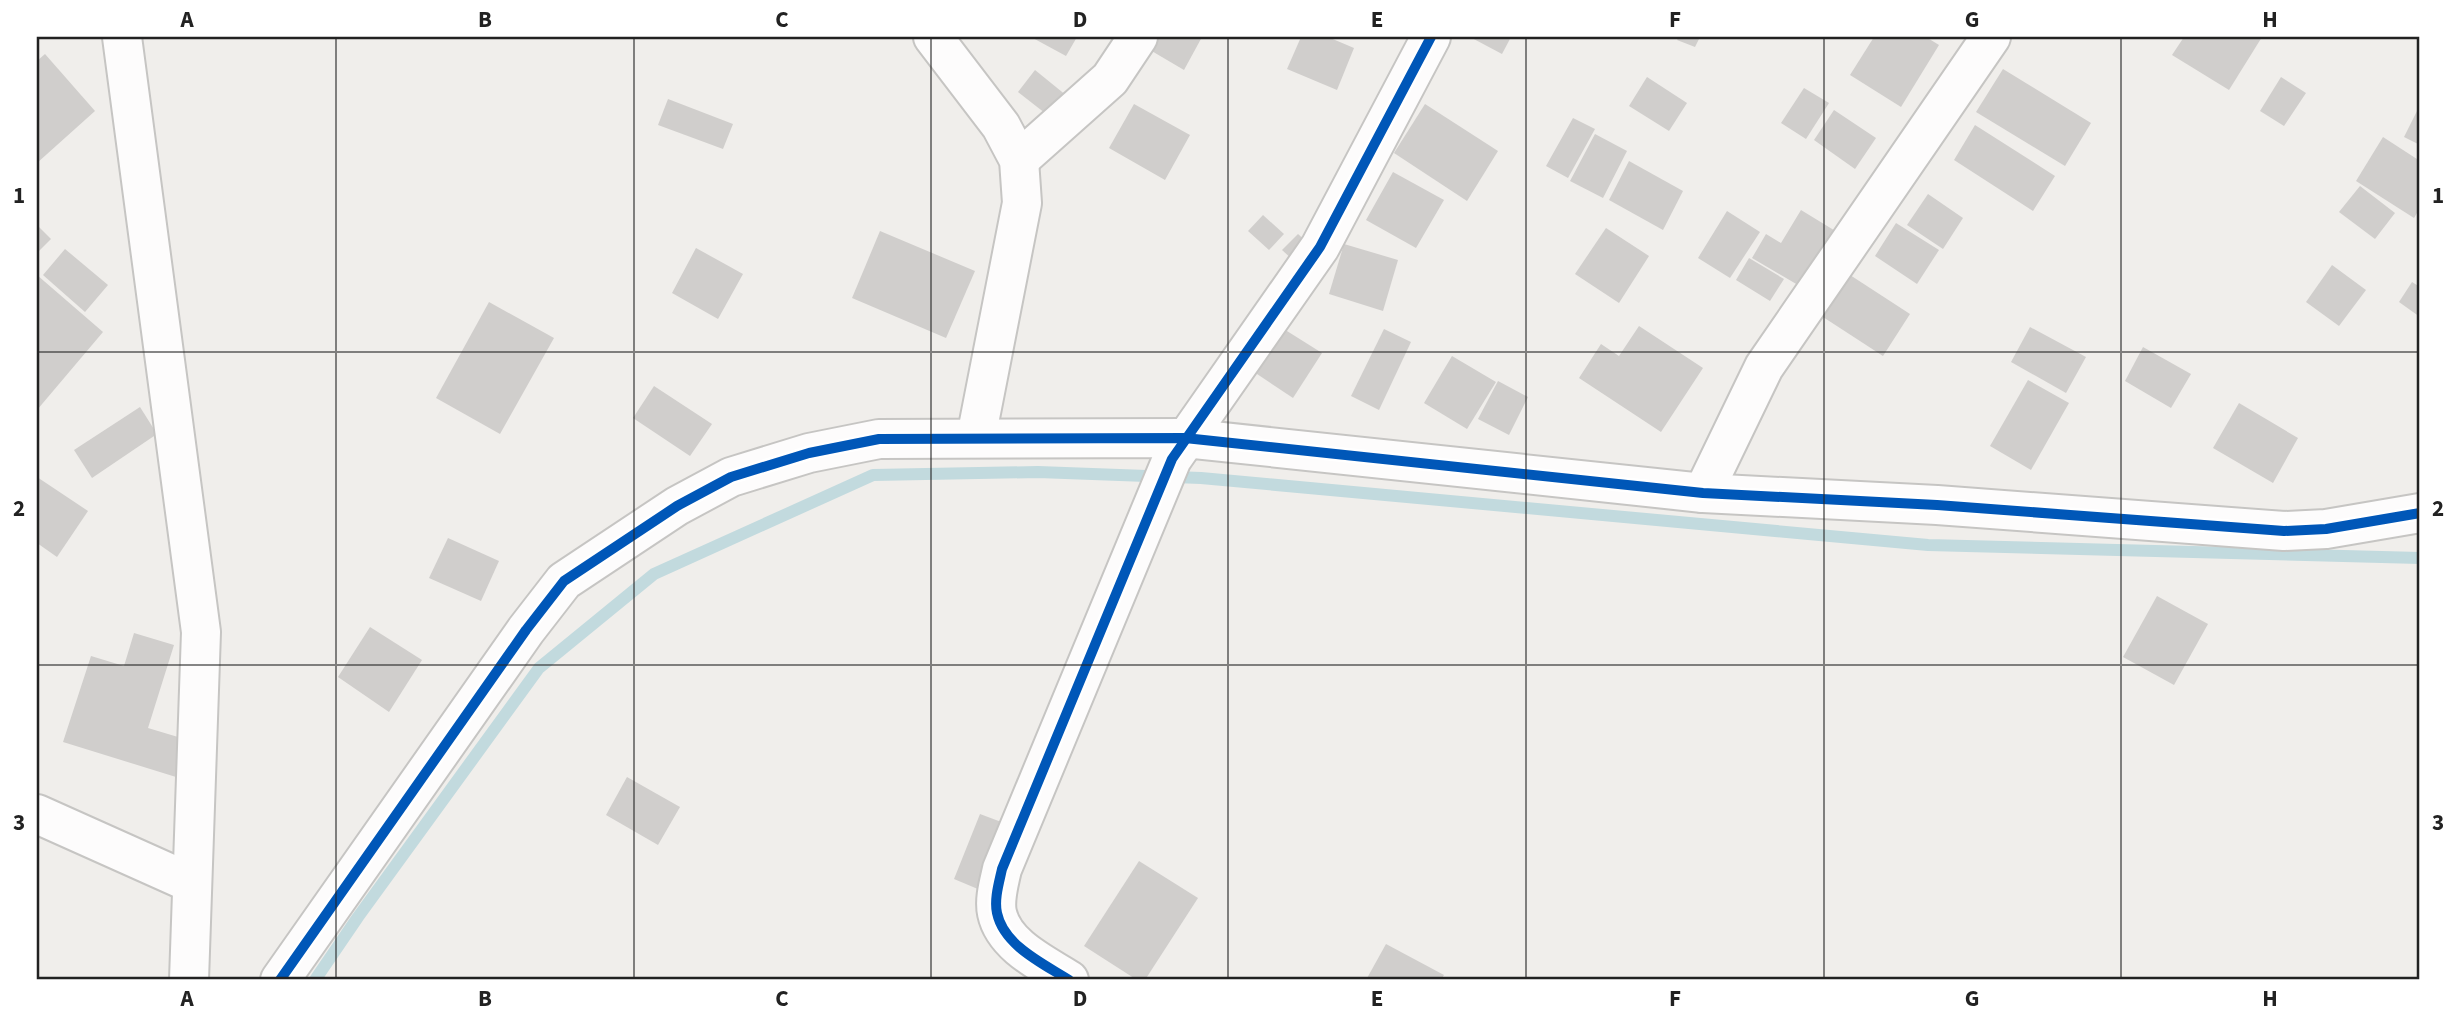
<svg xmlns="http://www.w3.org/2000/svg" width="2457" height="1017" font-family="'Source Sans 3',sans-serif">
	<style>
		.lines { fill: none; stroke-linecap: round; stroke-linejoin: round }
		.stream { stroke: #c2dade; stroke-width: 12 }
		.building { fill: #d0cecc }
		.minor-casing { stroke: #c6c5c3; stroke-width: 42 }
		.minor { stroke: #fdfcfc; stroke-width: 38 }
		.cycleway-casing { stroke: #fff; stroke-width: 15 }
		.cycleway { stroke: #0057b8; stroke-width: 10 }
		.grid { fill: none; stroke: #222; stroke-width: 2; stroke-opacity: 0.55 }
		.neatline { fill: none; stroke: #222; stroke-width: 2.5 }
		.grid-label { font-size: 23px; text-anchor: middle; font-weight: bold; fill: #222 }
	</style>
	<rect width="100%" height="100%" fill="#f0eeeb"/>
	<g class="lines">
		<!-- stream -->
		<path class="stream" d="M 315,980 L 358,917 L 539,668 L 654,574 L 873,475 L 1038,472 L 1201,478 L 1928,545 L 2420,558"/>
	</g>
	<!-- building -->
	<g class="building">
		<path d="M 1031,37 L 1077,37 L 1066,56 Z"/>
		<path d="M 1158,37 L 1202,37 L 1184,70 L 1150,50 Z"/>
		<path d="M 1301,37 L 1328,37 L 1354,48 L 1337,90 L 1287,69 Z"/>
		<path d="M 1470,37 L 1511,37 L 1502,54 Z"/>
		<path d="M 1679,37 L 1700,37 L 1695,47 L 1677,40 Z"/>
		<path d="M 1874,37 L 1926,37 L 1939,45 L 1901,107 L 1850,75 Z"/>
		<path d="M 2184,37 L 2262,37 L 2229,90 L 2172,55 Z"/>
		<path d="M 45,54 L 95,111 L 37,163 L 37,61 Z"/>
		<path d="M 2003,69 L 2091,123 L 2065,166 L 1976,112 Z"/>
		<path d="M 1035,70 L 1067,96 L 1050,117 L 1018,92 Z"/>
		<path d="M 1647,77 L 1687,103 L 1669,131 L 1629,106 Z"/>
		<path d="M 2281,77 L 2306,93 L 2284,126 L 2260,111 Z"/>
		<path d="M 1804,88 L 1829,103 L 1806,139 L 1781,123 Z"/>
		<path d="M 668,99 L 733,124 L 723,149 L 658,125 Z"/>
		<path d="M 1134,104 L 1190,135 L 1165,180 L 1109,148 Z"/>
		<path d="M 1425,104 L 1498,151 L 1467,201 L 1394,153 Z"/>
		<path d="M 2420,105 L 2420,145 L 2404,137 Z"/>
		<path d="M 1834,110 L 1876,138 L 1855,169 L 1814,140 Z"/>
		<path d="M 1573,118 L 1595,129 L 1568,178 L 1546,166 Z"/>
		<path d="M 1975,125 L 2055,176 L 2033,211 L 1954,160 Z"/>
		<path d="M 1595,134 L 1627,151 L 1603,198 L 1570,181 Z"/>
		<path d="M 2383,137 L 2420,161 L 2420,208 L 2414,218 L 2356,181 Z"/>
		<path d="M 1629,161 L 1683,191 L 1663,230 L 1609,200 Z"/>
		<path d="M 1393,172 L 1444,200 L 1416,248 L 1366,220 Z"/>
		<path d="M 2360,186 L 2395,213 L 2375,239 L 2339,212 Z"/>
		<path d="M 1928,194 L 1963,218 L 1943,249 L 1907,225 Z"/>
		<path d="M 1801,210 L 1837,232 L 1803,288 L 1752,258 L 1766,234 L 1781,243 Z"/>
		<path d="M 1727,211 L 1760,232 L 1730,278 L 1698,258 Z"/>
		<path d="M 1263,215 L 1284,234 L 1269,250 L 1248,231 Z"/>
		<path d="M 1896,223 L 1939,250 L 1917,284 L 1875,256 Z"/>
		<path d="M 37,225 L 51,239 L 37,253 Z"/>
		<path d="M 1606,228 L 1649,256 L 1619,303 L 1575,274 Z"/>
		<path d="M 880,231 L 975,271 L 946,338 L 852,298 Z"/>
		<path d="M 1298,234 L 1319,253 L 1304,270 L 1282,250 Z"/>
		<path d="M 1344,244 L 1398,260 L 1383,311 L 1329,294 Z"/>
		<path d="M 696,248 L 743,274 L 718,319 L 672,293 Z"/>
		<path d="M 65,249 L 108,285 L 85,312 L 43,275 Z"/>
		<path d="M 1749,258 L 1784,279 L 1770,301 L 1736,280 Z"/>
		<path d="M 2332,265 L 2366,290 L 2339,326 L 2306,302 Z"/>
		<path d="M 37,275 L 103,332 L 37,410 Z"/>
		<path d="M 1850,275 L 1910,314 L 1883,356 L 1823,317 Z"/>
		<path d="M 2412,282 L 2420,287 L 2420,317 L 2399,302 Z"/>
		<path d="M 489,302 L 554,338 L 500,434 L 436,398 Z"/>
		<path d="M 1279,326 L 1322,353 L 1293,398 L 1251,370 Z"/>
		<path d="M 1639,326 L 1703,368 L 1661,432 L 1579,378 L 1601,344 L 1619,356 Z"/>
		<path d="M 2030,327 L 2086,357 L 2066,393 L 2011,362 Z"/>
		<path d="M 1384,329 L 1411,342 L 1379,410 L 1351,396 Z"/>
		<path d="M 2143,347 L 2191,374 L 2171,408 L 2125,381 Z"/>
		<path d="M 1452,356 L 1496,382 L 1467,429 L 1424,403 Z"/>
		<path d="M 2028,380 L 2069,403 L 2031,470 L 1990,446 Z"/>
		<path d="M 1498,381 L 1528,397 L 1509,435 L 1478,419 Z"/>
		<path d="M 654,386 L 712,424 L 690,456 L 633,418 Z"/>
		<path d="M 2239,403 L 2298,438 L 2273,483 L 2213,448 Z"/>
		<path d="M 140,407 L 157,434 L 92,478 L 74,450 Z"/>
		<path d="M 37,477 L 88,511 L 57,557 L 37,543 Z"/>
		<path d="M 448,538 L 499,561 L 481,601 L 429,578 Z"/>
		<path d="M 2157,596 L 2208,624 L 2174,685 L 2123,657 Z"/>
		<path d="M 370,627 L 422,660 L 389,712 L 338,677 Z"/>
		<path d="M 134,633 L 174,645 L 148,728 L 188,740 L 176,777 L 63,742 L 91,656 L 124,666 Z"/>
		<path d="M 627,777 L 680,807 L 658,845 L 606,815 Z"/>
		<path d="M 980,814 L 1012,826 L 985,892 L 954,879 Z"/>
		<path d="M 1139,861 L 1198,898 L 1145,980 L 1137,980 L 1084,946 Z"/>
		<path d="M 1386,944 L 1444,975 L 1441,980 L 1366,980 Z"/>
	</g>
	<g class="lines">
		<defs>
			<g id="minor">
				<path d="M 122,37 L 201,632 L 189,980"/>
				<path d="M 933,37 L 1001,126 L 1019,160 L 1022,203 L 976,438"/>
				<path d="M 1019,160 L 1110,79 L 1138,37"/>
				<path d="M 1703,493 L 1764,367 L 1991,37"/>
				<path d="M 37,814 L 191,883 L 192,888"/>
				<path d="M 280,980 L 526,630 L 564,581 L 677,506 L 731,477 L 809,453 L 879,439 L 1185,438 L 1703,493 L 1937,505 L 2284,531 L 2326,529 L 2420,513"/>
				<path d="M 1069,980 C 1044,964 1004,946 997,913 C 994,899 999,883 1002,869 L 1172,459 L 1320,247 L 1431,37"/>
			</g>
		</defs>
		<!-- minor casing -->
		<use href="#minor" class="minor-casing"/>
		<!-- minor -->
		<use href="#minor" class="minor"/>
		<defs>
			<g id="cycleway">
				<path d="M 280,980 L 526,630 L 564,581 L 677,506 L 731,477 L 809,453 L 879,439 L 1185,438 L 1703,493 L 1937,505 L 2284,531 L 2326,529 L 2420,513"/>
				<path d="M 1069,980 C 1044,964 1004,946 997,913 C 994,899 999,883 1002,869 L 1172,459 L 1320,247 L 1431,37"/>
			</g>
		</defs>
		<!-- cycleway casing -->
		<use href="#cycleway" class="cycleway-casing"/>
		<!-- cycleway -->
		<use href="#cycleway" class="cycleway"/>
	</g>
	<!-- grid -->
	<path class="grid" d="M 336,37 L 336,980M 634,37 L 634,980M 931,37 L 931,980M 1228,37 L 1228,980M 1526,37 L 1526,980M 1824,37 L 1824,980M 2121,37 L 2121,980M 37,352 L 2420,352M 37,665 L 2420,665"/>
	<!-- border -->
	<rect width="2457" height="1017" fill="none" stroke="#ffffff" stroke-width="77"/>
	<rect x="38" y="38" width="2380" height="940" class="neatline"/>
	<g class="grid-label">
		<text x="187" y="27">A</text>
		<text x="485" y="27">B</text>
		<text x="782" y="27">C</text>
		<text x="1080" y="27">D</text>
		<text x="1377" y="27">E</text>
		<text x="1675" y="27">F</text>
		<text x="1972" y="27">G</text>
		<text x="2270" y="27">H</text>
		<text x="19" y="203">1</text>
		<text x="2438" y="203">1</text>
		<text x="19" y="516">2</text>
		<text x="2438" y="516">2</text>
		<text x="19" y="830">3</text>
		<text x="2438" y="830">3</text>
		<text x="187" y="1006">A</text>
		<text x="485" y="1006">B</text>
		<text x="782" y="1006">C</text>
		<text x="1080" y="1006">D</text>
		<text x="1377" y="1006">E</text>
		<text x="1675" y="1006">F</text>
		<text x="1972" y="1006">G</text>
		<text x="2270" y="1006">H</text>
	</g>
</svg>
